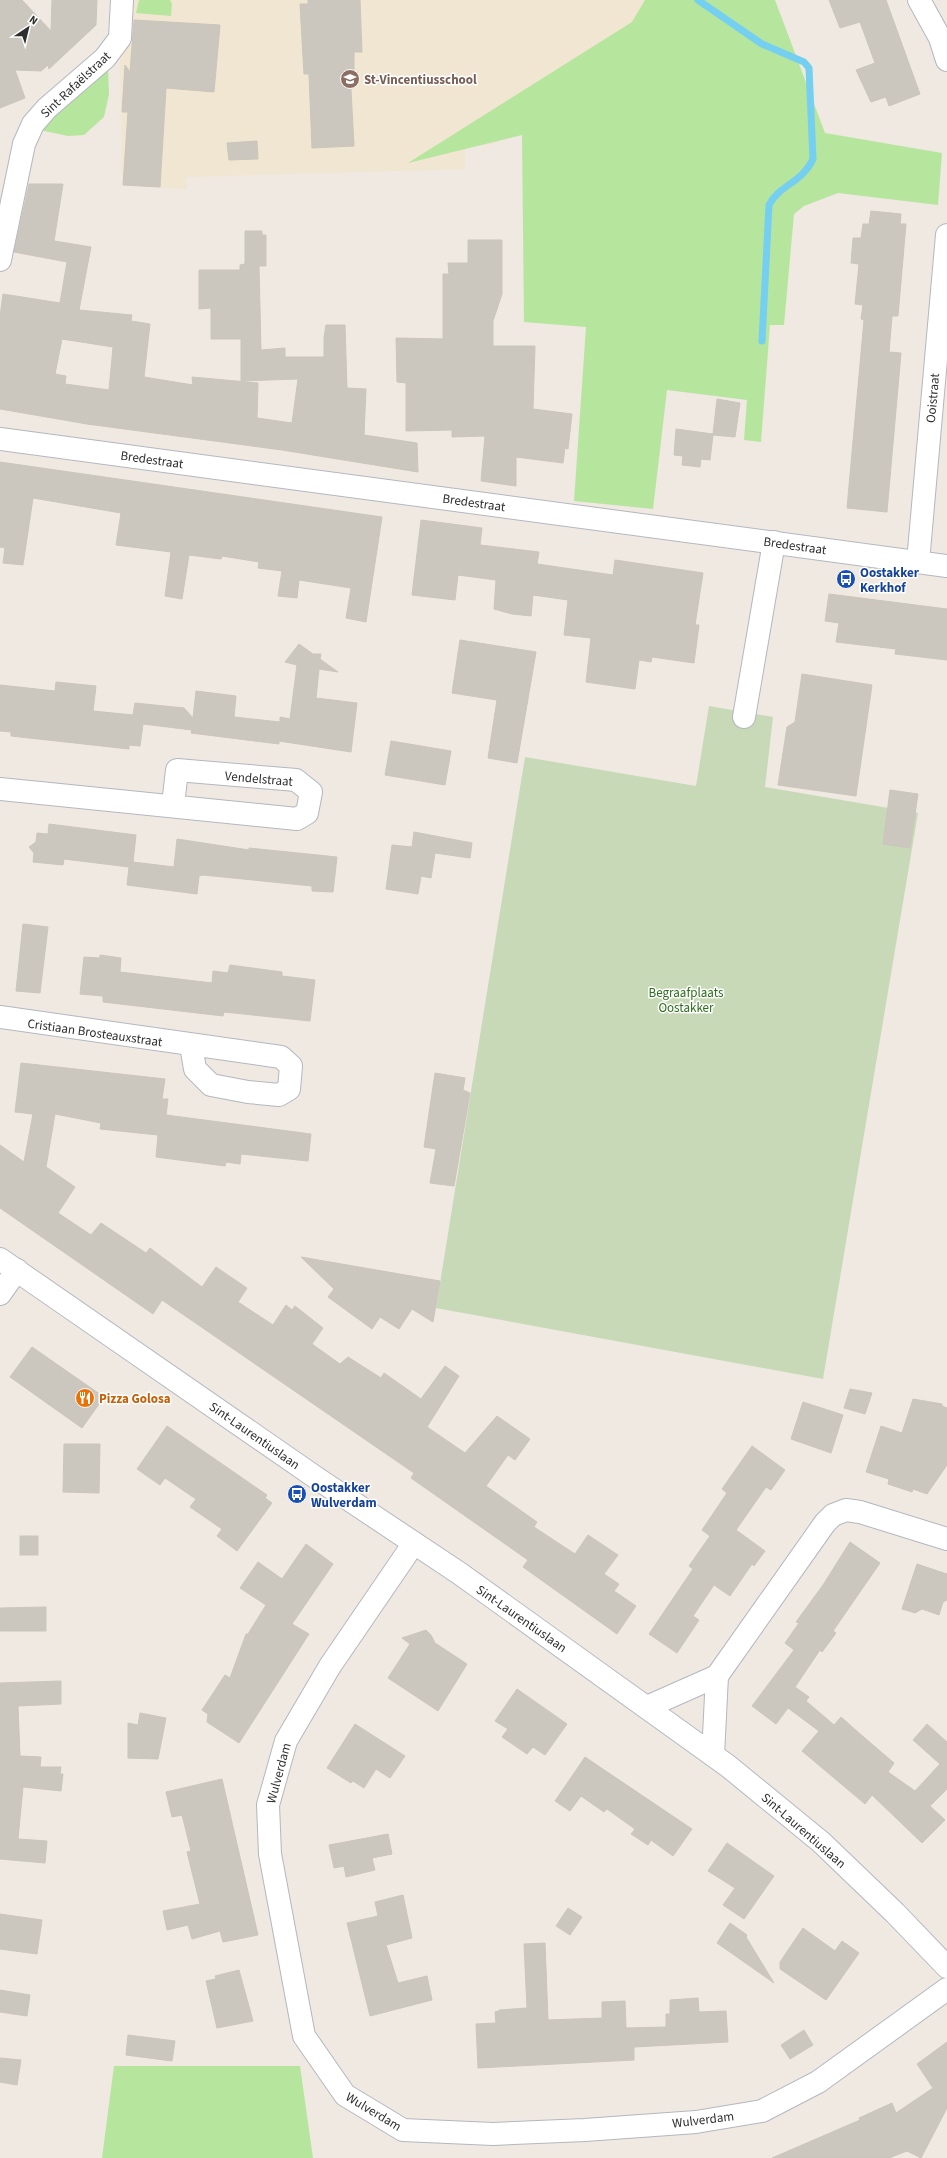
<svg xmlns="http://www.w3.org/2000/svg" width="947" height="2158" font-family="'Source Sans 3',sans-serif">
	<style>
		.education { fill: #f0e6d1 }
		.green { fill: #b6e59e }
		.cemetery { fill: #c8d9b8 }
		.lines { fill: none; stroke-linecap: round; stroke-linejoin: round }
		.stream { stroke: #75cff0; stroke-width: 7 }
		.building { fill: #cbc7bf; stroke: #cbc5ba; fill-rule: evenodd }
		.minor-casing { stroke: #b4b7c1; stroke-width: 24 }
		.minor { stroke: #fff; stroke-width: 22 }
		.labels { text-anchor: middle; stroke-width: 3; stroke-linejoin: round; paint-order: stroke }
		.education-label { font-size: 13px; font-weight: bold; fill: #785e54; stroke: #fff; text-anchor: start }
		.street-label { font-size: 13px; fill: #2e2e2e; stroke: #fff }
		.transit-label { font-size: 13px; font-weight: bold; fill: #164399; stroke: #fff; text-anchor: start }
		.park-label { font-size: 13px; fill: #2c6e1b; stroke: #fff }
		.food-label { font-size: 13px; font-weight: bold; fill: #c56008; stroke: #fff; text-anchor: start }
	</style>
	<rect width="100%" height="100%" fill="#efe9e1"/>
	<!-- education -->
	<path class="education" d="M 127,0 L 664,0 L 560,97 L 494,144 L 465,148 L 465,169 L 187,177 L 187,189 L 122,185 L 120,62 Z"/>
	<!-- green -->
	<g class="green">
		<path d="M 139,0 L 170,0 L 172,4 L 171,16 L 136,13 Z"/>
		<path d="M 645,0 L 775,0 L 825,133 L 942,153 L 938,205 L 838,193 L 804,206 L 794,214 L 784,325 L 770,325 L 761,442 L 744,440 L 747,400 L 667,390 L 653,509 L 574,501 L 586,327 L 524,322 L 522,135 L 408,163 L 632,22 Z"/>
		<path d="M 108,68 L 109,94 L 104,117 L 84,135 L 68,136 L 40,130 L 51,116 Z"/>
		<path d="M 114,2066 L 300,2066 L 313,2158 L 102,2158 Z"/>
	</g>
	<!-- cemetery -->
	<path class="cemetery" d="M 709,706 L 773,717 L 765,787 L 918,813 L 823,1379 L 436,1308 L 525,757 L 696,786 Z"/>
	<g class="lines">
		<!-- stream -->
		<path class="stream" d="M 698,0 L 762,44 L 804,62 L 809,68 L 813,159 C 802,183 779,185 769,205 L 762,341"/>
	</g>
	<!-- building -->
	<g class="building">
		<path d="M 0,0 L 22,0 L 51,31 L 52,0 L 97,0 L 96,25 L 49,69 L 48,65 L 41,71 L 15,70 L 25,98 L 0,108 Z"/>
		<path d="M 308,0 L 360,0 L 362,52 L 354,52 L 354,72 L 350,72 L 354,146 L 312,148 L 309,74 L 304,74 L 300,4 L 308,4 Z"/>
		<path d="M 829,0 L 886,0 L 920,94 L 889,106 L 886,97 L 871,102 L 856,70 L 875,63 L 860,22 L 840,28 Z"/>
		<path d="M 134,20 L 220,25 L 214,92 L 166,88 L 160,187 L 123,185 L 128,112 L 122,112 L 125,65 L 130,72 Z"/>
		<path d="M 257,141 L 258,159 L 229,160 L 227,143 Z"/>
		<path d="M 29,184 L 63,184 L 54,241 L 91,247 L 79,310 L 132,315 L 131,321 L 150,324 L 144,377 L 193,385 L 192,377 L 258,383 L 257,418 L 292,423 L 298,379 L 241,381 L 241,339 L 211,339 L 211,308 L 199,309 L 199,270 L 240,270 L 240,265 L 245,264 L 245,231 L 262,231 L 262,235 L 266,235 L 266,266 L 259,266 L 261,350 L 285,348 L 285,357 L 324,357 L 324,337 L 326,325 L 345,325 L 347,388 L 366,389 L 364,435 L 417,443 L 418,472 L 282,450 L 87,424 L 0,409 L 0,317 L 3,294 L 60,303 L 67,262 L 14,252 ZM 62,339 L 113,347 L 109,390 L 65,384 L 66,376 L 55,374 Z"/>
		<path d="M 871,211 L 901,214 L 900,224 L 906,224 L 898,316 L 892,316 L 889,352 L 901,353 L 887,512 L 847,508 L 864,320 L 861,319 L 863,305 L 855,304 L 859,264 L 851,263 L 853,238 L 861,238 L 863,224 L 869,224 Z"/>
		<path d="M 468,240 L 502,240 L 502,294 L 493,321 L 493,346 L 535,346 L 533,409 L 572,414 L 568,449 L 565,448 L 563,463 L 516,457 L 516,486 L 481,481 L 485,436 L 452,437 L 452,430 L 406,431 L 406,383 L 397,382 L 396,338 L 443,339 L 443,274 L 449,274 L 448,263 L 468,263 Z"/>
		<path d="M 717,399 L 740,403 L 735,437 L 713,435 L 710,460 L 701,459 L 700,467 L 682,465 L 683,456 L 674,455 L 676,429 L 713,434 Z"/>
		<path d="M 0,462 L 382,517 L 366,622 L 346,618 L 351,588 L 299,580 L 297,598 L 278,596 L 282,571 L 258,568 L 259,562 L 222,556 L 221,559 L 189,555 L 182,599 L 165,596 L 171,552 L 116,545 L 121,513 L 33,498 L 23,565 L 3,563 L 5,548 L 0,547 Z"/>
		<path d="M 421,520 L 482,528 L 480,545 L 539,552 L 537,564 L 613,575 L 615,560 L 703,573 L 695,625 L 699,625 L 694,663 L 652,657 L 651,662 L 639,660 L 635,689 L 586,682 L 591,638 L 564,635 L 568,600 L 533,595 L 531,616 L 512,614 L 494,609 L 496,580 L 458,575 L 455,600 L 412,595 Z"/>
		<path d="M 829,594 L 947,609 L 947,660 L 895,654 L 896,649 L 836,642 L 839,623 L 825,621 Z"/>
		<path d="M 460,640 L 536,652 L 517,763 L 488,758 L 497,700 L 452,693 Z"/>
		<path d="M 299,644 L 313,654 L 321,654 L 320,659 L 338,672 L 319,669 L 316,698 L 357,703 L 351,752 L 279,741 L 279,744 L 191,733 L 192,730 L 143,724 L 140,746 L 129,745 L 129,749 L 11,736 L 11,732 L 0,731 L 0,685 L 55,691 L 56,682 L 96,686 L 93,711 L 133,715 L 135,703 L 184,708 L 193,718 L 196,691 L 236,696 L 234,717 L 280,722 L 280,717 L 290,719 L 297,665 L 285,662 Z"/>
		<path d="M 802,674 L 872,685 L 856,796 L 778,785 L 787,727 L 795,722 Z"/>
		<path d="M 391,741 L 451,751 L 445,785 L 385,775 Z"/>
		<path d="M 890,790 L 918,794 L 910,848 L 883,844 Z"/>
		<path d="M 49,824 L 136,835 L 133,862 L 174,867 L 177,839 L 249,850 L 249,848 L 337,857 L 333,892 L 312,891 L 312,886 L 203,875 L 199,876 L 197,894 L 127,885 L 129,867 L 64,859 L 63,865 L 33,862 L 34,853 L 29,847 L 36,842 L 37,833 L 48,834 Z"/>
		<path d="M 414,832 L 472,843 L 470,858 L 435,853 L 431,878 L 421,876 L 418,894 L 386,889 L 392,845 L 412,847 Z"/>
		<path d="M 23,924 L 48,927 L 40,993 L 16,991 Z"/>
		<path d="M 100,955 L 121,958 L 120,972 L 212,983 L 213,971 L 228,973 L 230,965 L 282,972 L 282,976 L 315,980 L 310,1021 L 224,1012 L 223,1016 L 103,1002 L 103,996 L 80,994 L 84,957 L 100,958 Z"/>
		<path d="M 21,1063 L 165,1079 L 162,1099 L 168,1099 L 166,1115 L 311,1134 L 308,1161 L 241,1154 L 240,1164 L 226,1162 L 225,1166 L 156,1157 L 158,1135 L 100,1129 L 101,1123 L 55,1114 L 46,1167 L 75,1187 L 58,1213 L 91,1235 L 101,1223 L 146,1253 L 150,1248 L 202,1287 L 216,1267 L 247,1288 L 238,1302 L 273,1325 L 286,1305 L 292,1310 L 295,1306 L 323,1328 L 312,1344 L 340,1364 L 348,1357 L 381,1378 L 384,1373 L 421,1399 L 445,1366 L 459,1376 L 427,1427 L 465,1453 L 497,1416 L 530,1439 L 515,1460 L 508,1455 L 486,1486 L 537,1522 L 534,1527 L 575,1554 L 588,1535 L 618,1555 L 604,1574 L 619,1584 L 614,1591 L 636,1606 L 617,1634 L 523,1567 L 528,1560 L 411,1478 L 414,1473 L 162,1300 L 153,1314 L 0,1208 L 0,1145 L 24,1162 L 33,1114 L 15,1112 Z"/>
		<path d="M 435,1073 L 465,1078 L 463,1090 L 470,1093 L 454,1186 L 430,1183 L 436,1149 L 424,1147 Z"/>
		<path d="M 301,1257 L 440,1281 L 433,1322 L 412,1309 L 399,1329 L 380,1317 L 372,1329 L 328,1297 L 334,1289 Z"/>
		<path d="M 32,1347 L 104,1397 L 82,1428 L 10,1377 Z"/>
		<path d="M 850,1389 L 872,1393 L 865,1414 L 844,1408 Z"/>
		<path d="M 913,1399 L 942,1404 L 942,1406 L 947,1408 L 947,1465 L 927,1494 L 913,1489 L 912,1492 L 888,1484 L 889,1479 L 866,1472 L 881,1426 L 902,1433 Z"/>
		<path d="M 803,1402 L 843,1415 L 831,1453 L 791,1439 Z"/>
		<path d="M 167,1426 L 267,1495 L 265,1498 L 272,1503 L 237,1551 L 217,1536 L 222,1529 L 190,1507 L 196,1499 L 165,1478 L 160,1485 L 137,1469 Z"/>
		<path d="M 64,1444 L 100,1444 L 99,1493 L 63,1492 Z"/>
		<path d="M 752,1446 L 785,1470 L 771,1490 L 766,1487 L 736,1530 L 765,1551 L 754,1566 L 752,1564 L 730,1596 L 714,1585 L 693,1616 L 699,1620 L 677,1653 L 649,1634 L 693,1569 L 689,1566 L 710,1536 L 702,1530 L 727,1493 L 722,1489 Z"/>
		<rect x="20" y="1536" width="18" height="19"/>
		<path d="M 850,1542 L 880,1563 L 833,1631 L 836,1633 L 822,1652 L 820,1650 L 795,1687 L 809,1697 L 806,1701 L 834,1725 L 841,1717 L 859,1733 L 894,1763 L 888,1772 L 915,1791 L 940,1764 L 913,1740 L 927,1724 L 947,1742 L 947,1789 L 930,1806 L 945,1820 L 922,1843 L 872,1795 L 865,1804 L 802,1751 L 819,1731 L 788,1708 L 776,1724 L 752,1706 L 794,1650 L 785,1643 L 799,1623 L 796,1622 L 823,1585 Z"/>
		<path d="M 306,1544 L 333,1564 L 292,1624 L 309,1634 L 239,1743 L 207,1722 L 208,1714 L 202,1710 L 225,1675 L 230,1678 L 246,1634 L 248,1634 L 266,1605 L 240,1588 L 258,1562 L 282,1579 Z"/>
		<path d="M 917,1564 L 947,1574 L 947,1600 L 943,1602 L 939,1615 L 922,1609 L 915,1613 L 902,1609 Z"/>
		<path d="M 46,1607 L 46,1631 L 0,1631 L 0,1608 Z"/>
		<path d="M 426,1630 L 431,1635 L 435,1643 L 467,1664 L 438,1711 L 388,1678 L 410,1644 L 402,1638 Z"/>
		<path d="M 61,1681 L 61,1704 L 18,1706 L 20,1756 L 41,1757 L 40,1767 L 61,1767 L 60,1774 L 63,1774 L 61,1791 L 23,1787 L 18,1839 L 47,1841 L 45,1863 L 0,1859 L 0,1683 Z"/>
		<path d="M 517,1689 L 567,1724 L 545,1755 L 533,1747 L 527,1754 L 502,1737 L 508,1729 L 495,1721 Z"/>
		<path d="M 140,1713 L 166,1718 L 158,1759 L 128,1758 L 128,1723 L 138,1725 Z"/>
		<path d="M 355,1724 L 405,1756 L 390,1778 L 376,1769 L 364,1788 L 353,1781 L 351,1783 L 327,1768 Z"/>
		<path d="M 585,1757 L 692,1829 L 673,1856 L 651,1840 L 648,1845 L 631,1834 L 635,1829 L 607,1809 L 604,1812 L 581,1796 L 570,1811 L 555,1801 Z"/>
		<path d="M 222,1779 L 258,1935 L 223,1942 L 220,1931 L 192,1939 L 188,1925 L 167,1930 L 163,1911 L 200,1904 L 187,1852 L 191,1851 L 182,1815 L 172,1817 L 166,1792 Z"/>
		<path d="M 388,1834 L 392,1854 L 372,1858 L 375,1870 L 346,1877 L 344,1866 L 334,1868 L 329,1845 Z"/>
		<path d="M 727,1843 L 774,1876 L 744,1919 L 723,1905 L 735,1888 L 708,1871 Z"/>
		<path d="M 403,1895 L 412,1938 L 386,1945 L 398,1983 L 427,1976 L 432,2000 L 370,2016 L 347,1923 L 378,1916 L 375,1902 Z"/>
		<path d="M 568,1908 L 582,1917 L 570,1935 L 556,1926 Z"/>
		<path d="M 0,1914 L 42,1920 L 37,1954 L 0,1949 Z"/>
		<path d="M 730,1923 L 747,1935 L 746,1937 L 774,1983 L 717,1943 Z"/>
		<path d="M 803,1928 L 835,1951 L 842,1941 L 859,1953 L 826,2000 L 780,1969 L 780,1962 Z"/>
		<path d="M 545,1943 L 548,2020 L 602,2018 L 602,2002 L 625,2001 L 626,2028 L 666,2027 L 666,2014 L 670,2014 L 670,2000 L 698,1998 L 699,2012 L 726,2011 L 728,2042 L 634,2047 L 634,2060 L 478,2068 L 476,2024 L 496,2023 L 495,2012 L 499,2011 L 499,2010 L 527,2008 L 524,1944 Z"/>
		<path d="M 239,1970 L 253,2021 L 217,2028 L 206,1981 L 216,1979 L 215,1976 Z"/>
		<path d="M 0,1990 L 30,1995 L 27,2016 L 0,2012 Z"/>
		<path d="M 804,2030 L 813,2045 L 790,2059 L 781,2045 Z"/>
		<path d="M 128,2035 L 175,2041 L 172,2061 L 126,2055 Z"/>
		<path d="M 947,2042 L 947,2108 L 921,2158 L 907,2151 L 889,2158 L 772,2158 L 860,2120 L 859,2118 L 892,2103 L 896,2113 L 933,2088 L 917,2064 Z"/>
		<path d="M 0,2058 L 21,2060 L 17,2085 L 0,2082 Z"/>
	</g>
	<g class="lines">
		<defs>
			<g id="minor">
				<path d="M 919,0 L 940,38 L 947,60"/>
				<path d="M 0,260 L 24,144 L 33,124 L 47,108 L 105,58 L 120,38 L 122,0"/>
				<path d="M 0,439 L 947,566"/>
				<path d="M 918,562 L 947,235"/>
				<path d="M 744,717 L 774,542"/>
				<path d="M 0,789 L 297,819 L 307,813 L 311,792 L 296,780 L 177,770 L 173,805"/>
				<path d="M 0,1017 L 281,1057 L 291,1066 L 289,1089 L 279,1095 L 248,1092 L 211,1085 L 195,1069 L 191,1045"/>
				<path d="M 0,1259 L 318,1479 L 459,1573 L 728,1766 L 821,1842 L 895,1913 L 947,1967"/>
				<path d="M 0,1294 L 17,1270"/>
				<path d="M 414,1543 L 330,1666 L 286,1741 L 268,1805 L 270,1854 L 304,2036 L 345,2095 L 403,2130 L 493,2134 L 585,2130 L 696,2122 L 762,2111 L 818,2082 L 947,1989"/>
				<path d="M 647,1707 L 717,1676 L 825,1523 L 833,1515 L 846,1510 L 860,1512 L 947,1539"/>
				<path d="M 713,1755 L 717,1676"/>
			</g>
		</defs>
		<!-- minor casing -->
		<use href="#minor" class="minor-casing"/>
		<!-- minor -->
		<use href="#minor" class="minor"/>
	</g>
	<!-- icons -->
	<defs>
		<symbol id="school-disc" viewBox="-11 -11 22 22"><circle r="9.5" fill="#8d6e63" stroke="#fff"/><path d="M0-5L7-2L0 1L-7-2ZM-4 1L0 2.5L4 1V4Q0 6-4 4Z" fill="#fff"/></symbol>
		<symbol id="bus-disc" viewBox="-11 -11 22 22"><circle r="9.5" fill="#1a4fb4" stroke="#fff"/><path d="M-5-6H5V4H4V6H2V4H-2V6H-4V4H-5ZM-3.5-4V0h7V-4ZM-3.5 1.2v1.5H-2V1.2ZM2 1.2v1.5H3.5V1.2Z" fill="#fff"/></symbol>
		<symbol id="restaurant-disc" viewBox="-11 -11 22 22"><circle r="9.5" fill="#e8710a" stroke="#fff"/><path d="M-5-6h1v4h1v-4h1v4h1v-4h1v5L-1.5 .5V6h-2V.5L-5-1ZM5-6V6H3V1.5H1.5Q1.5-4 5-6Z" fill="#fff"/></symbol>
	</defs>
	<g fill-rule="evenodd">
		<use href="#school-disc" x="339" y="68" width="22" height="22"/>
		<use href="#bus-disc" x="835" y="568" width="22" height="22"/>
		<use href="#restaurant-disc" x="74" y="1387" width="22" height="22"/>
		<use href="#bus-disc" x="286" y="1483" width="22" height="22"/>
	</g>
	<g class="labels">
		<!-- education labels -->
		<g class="education-label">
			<text x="364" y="84">St-Vincentiusschool</text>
		</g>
		<!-- street labels -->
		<g class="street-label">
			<text transform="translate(75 84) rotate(-43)" y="5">Sint-Rafaëlstraat</text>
			<text transform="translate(932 398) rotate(-85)" y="5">Ooistraat</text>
			<text transform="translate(152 459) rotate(8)" y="5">Bredestraat</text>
			<text transform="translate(474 502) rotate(8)" y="5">Bredestraat</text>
			<text transform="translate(795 545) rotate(8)" y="5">Bredestraat</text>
			<text transform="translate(259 778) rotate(5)" y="5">Vendelstraat</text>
			<text transform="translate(95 1032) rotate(8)" y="5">Cristiaan Brosteauxstraat</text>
			<text transform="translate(255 1435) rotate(35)" y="5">Sint-Laurentiuslaan</text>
			<text transform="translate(522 1618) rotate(35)" y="5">Sint-Laurentiuslaan</text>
			<text transform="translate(278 1773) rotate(-75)" y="5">Wulverdam</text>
			<text transform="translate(804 1830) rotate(41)" y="5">Sint-Laurentiuslaan</text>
			<text transform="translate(374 2111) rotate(31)" y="5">Wulverdam</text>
			<text transform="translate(703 2119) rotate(-7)" y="5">Wulverdam</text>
		</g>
		<!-- transit labels -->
		<g class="transit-label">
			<text x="860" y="577">Oostakker<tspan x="860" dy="15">Kerkhof</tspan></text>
			<text x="311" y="1492">Oostakker<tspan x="311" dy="15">Wulverdam</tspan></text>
		</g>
		<!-- park labels -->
		<g class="park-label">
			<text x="686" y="997">Begraafplaats<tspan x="686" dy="15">Oostakker</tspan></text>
		</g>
		<!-- food labels -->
		<g class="food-label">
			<text x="99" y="1403">Pizza Golosa</text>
		</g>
	</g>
	<!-- north arrow -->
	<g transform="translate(28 28) rotate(35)" stroke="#ffffff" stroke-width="3" paint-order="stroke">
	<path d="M0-3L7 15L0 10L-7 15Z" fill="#2e2e2e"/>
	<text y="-6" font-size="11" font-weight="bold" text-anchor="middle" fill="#2e2e2e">N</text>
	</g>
</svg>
